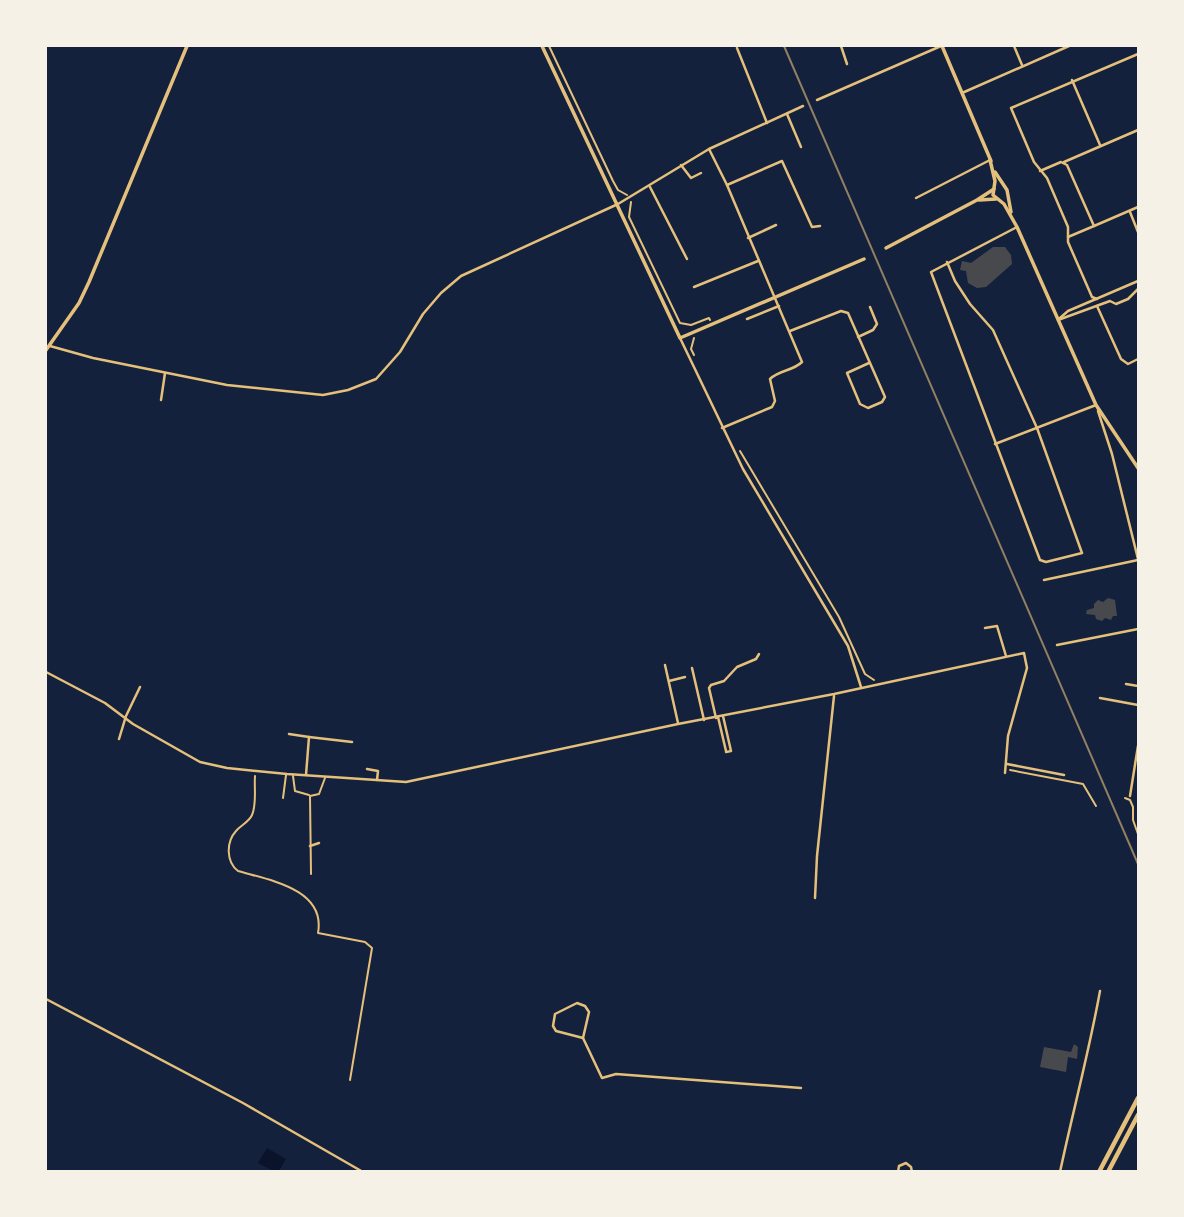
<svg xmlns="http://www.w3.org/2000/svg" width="1184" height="1217" font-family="Georgia,serif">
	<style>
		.water { fill: #0b132b }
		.building { fill: #48494c }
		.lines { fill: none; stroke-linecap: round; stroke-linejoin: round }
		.path { stroke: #e5c07b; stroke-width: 2 }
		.service { stroke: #e5c07b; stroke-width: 2 }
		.minor { stroke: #e5c07b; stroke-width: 2.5 }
		.tertiary { stroke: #e5c07b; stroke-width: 3.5 }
		.secondary { stroke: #e5c07b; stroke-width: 3.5 }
		.primary { stroke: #e5c07b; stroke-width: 4.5 }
		.rail { stroke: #918062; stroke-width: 2 }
	</style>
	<rect width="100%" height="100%" fill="#14213d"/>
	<!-- water -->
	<path class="water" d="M 267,1148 L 286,1159 L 279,1171 L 273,1171 L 258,1163 Z"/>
	<!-- building -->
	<g class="building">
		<path d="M 993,247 L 1005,247 L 1011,255 L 1012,264 L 986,287 L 977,288 L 968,283 L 966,271 L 960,270 L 962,261 L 971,263 Z"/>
		<path d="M 1108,598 L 1115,600 L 1117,616 L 1113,616 L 1111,620 L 1105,618 L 1102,621 L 1096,619 L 1095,615 L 1086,614 L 1087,610 L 1094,608 L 1094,604 L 1098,600 L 1103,602 Z"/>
		<path d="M 1074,1044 L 1078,1047 L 1077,1059 L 1068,1057 L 1066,1072 L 1040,1067 L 1044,1047 L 1071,1052 Z"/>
	</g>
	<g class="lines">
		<!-- path -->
		<g class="path">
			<path d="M 549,46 L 613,181 L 618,190 L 627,195"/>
			<path d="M 631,202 L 629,217 L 680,323 L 691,325 L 709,318 L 710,320"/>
			<path d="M 694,355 L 691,349 L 694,338"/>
			<path d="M 740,451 L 839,617 L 865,674 L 874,680"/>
			<path d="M 1010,770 L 1083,784 L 1096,806"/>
			<path d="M 255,776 C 254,788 257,804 252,815 C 249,822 241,825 236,831 C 226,842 226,862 238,871 C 269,880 326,889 318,933 L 365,942 L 372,948 L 350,1080"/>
			<path d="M 1125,798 L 1130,800 L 1133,807 L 1133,820 L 1138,834"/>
		</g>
		<!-- service -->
		<g class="service">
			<path d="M 293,776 L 295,791 L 309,795"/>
			<path d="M 283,798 L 286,775"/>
			<path d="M 311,874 L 310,796 L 319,794 L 325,778"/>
		</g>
		<!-- minor -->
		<g class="minor">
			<path d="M 841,46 L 847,64"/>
			<path d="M 1014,46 L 1022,65"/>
			<path d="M 737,48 L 767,123"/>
			<path d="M 1072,80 L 1100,145"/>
			<path d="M 962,93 L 1069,46"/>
			<path d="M 817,100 L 941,46"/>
			<path d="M 787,114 L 801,147"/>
			<path d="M 709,149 L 727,185 L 802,362 C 793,371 779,370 770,379 L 775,401 L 772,407 L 722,428"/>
			<path d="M 1064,162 L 1138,130"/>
			<path d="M 681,165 L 691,178 L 701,173"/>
			<path d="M 1040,171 L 1061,162 L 1067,165 L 1094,226 L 1068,237"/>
			<path d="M 727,185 L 782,161 L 812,227 L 820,226"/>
			<path d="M 650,187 L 687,259"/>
			<path d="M 916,198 L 990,160"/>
			<path d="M 1130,212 L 1138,232"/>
			<path d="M 1094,226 L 1138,207"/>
			<path d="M 748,238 L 776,225"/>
			<path d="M 947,262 L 955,281 L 970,304 L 993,330 L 1037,428 L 1082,553 L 1046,562 L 1040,560 L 931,272 L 1017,227"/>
			<path d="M 694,287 L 758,261"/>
			<path d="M 1097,299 L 1092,297 L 1068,242 L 1068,227 L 1047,178 L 1034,162 L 1011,108 L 1138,54"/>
			<path d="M 1097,306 L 1121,359 L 1128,364 L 1138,359"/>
			<path d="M 1060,318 L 1068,311 L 1138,281"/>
			<path d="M 747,319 L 779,306"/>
			<path d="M 1058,320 L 1110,301 L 1116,304 L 1128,299 L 1138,289"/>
			<path d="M 790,331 L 841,311 L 848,313 L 885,397 L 882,402 L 868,408 L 860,404 L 847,373 L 869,363"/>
			<path d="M 858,337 L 873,330 L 877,324 L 870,307"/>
			<path d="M 680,338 L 743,469 L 848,646 L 861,687"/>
			<path d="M 50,346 L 93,358 L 227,385 L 323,395 L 348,390 L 376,379 L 400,352 L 423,314 L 441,293 L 461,276 L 618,204 L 709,149 L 803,106"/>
			<path d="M 161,400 L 165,373"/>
			<path d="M 1098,411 L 1112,454 L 1138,559"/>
			<path d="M 995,444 L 1096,405"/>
			<path d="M 1044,580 L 1138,560"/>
			<path d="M 985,628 L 997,626 L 1006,656"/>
			<path d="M 1057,645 L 1138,629"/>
			<path d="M 665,665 L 678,723"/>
			<path d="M 692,668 L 704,720"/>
			<path d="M 46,672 L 105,703 L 133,724 L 200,762 L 227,768 L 287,774 L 406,782 L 678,724 L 834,694 L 1024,653 L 1027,668 L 1008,736 L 1005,773"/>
			<path d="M 669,681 L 685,677"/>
			<path d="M 1126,684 L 1138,686"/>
			<path d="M 1100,698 L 1138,705"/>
			<path d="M 723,716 L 731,751 L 726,752"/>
			<path d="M 718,717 L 726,751"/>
			<path d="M 716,718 L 709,688 L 711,685 L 724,681 L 737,667 L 756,659 L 759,654"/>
			<path d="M 289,734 L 309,737"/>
			<path d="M 119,739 L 126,716 L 140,687"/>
			<path d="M 1007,764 L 1064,775"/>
			<path d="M 367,769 L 378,771 L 377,780"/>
			<path d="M 306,775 L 309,737 L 352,742"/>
			<path d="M 1130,796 L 1138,746"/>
			<path d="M 310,846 L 319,843"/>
			<path d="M 815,898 L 817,856 L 834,696"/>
			<path d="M 46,999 L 243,1103 L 363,1172"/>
			<path d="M 577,1003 L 585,1006 L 589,1012 L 583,1038 L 556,1031 L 553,1026 L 555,1014 Z"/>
			<path d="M 583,1038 L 602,1078 L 616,1074 L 801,1088"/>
			<path d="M 898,1172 L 899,1166 L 906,1163 L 911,1167 L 912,1172"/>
			<path d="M 1060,1172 C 1073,1111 1089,1052 1100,991"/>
		</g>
		<!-- tertiary -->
		<g class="tertiary">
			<path d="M 542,46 L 680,338 L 864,259"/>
			<path d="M 979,200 L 996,199"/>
			<path d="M 886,248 L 977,200 L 994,189"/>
			<path d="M 46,350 L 79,303 L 89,282 L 187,46"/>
		</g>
		<!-- secondary -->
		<g class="secondary">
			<path d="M 942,46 L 991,161"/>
			<path d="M 990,160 L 995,181 L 993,195 L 1004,204 L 1017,227 L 1096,405 L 1138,468"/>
			<path d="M 995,172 L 1007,190 L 1011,212"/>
		</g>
		<!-- primary -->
		<g class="primary">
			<path d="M 1099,1172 L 1138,1098"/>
			<path d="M 1108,1172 L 1138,1115"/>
		</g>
		<!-- rail -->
		<path class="rail" d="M 784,46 L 1138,864"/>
	</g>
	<!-- border -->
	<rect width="1184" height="1217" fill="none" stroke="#f6f1e7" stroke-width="94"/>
</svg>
